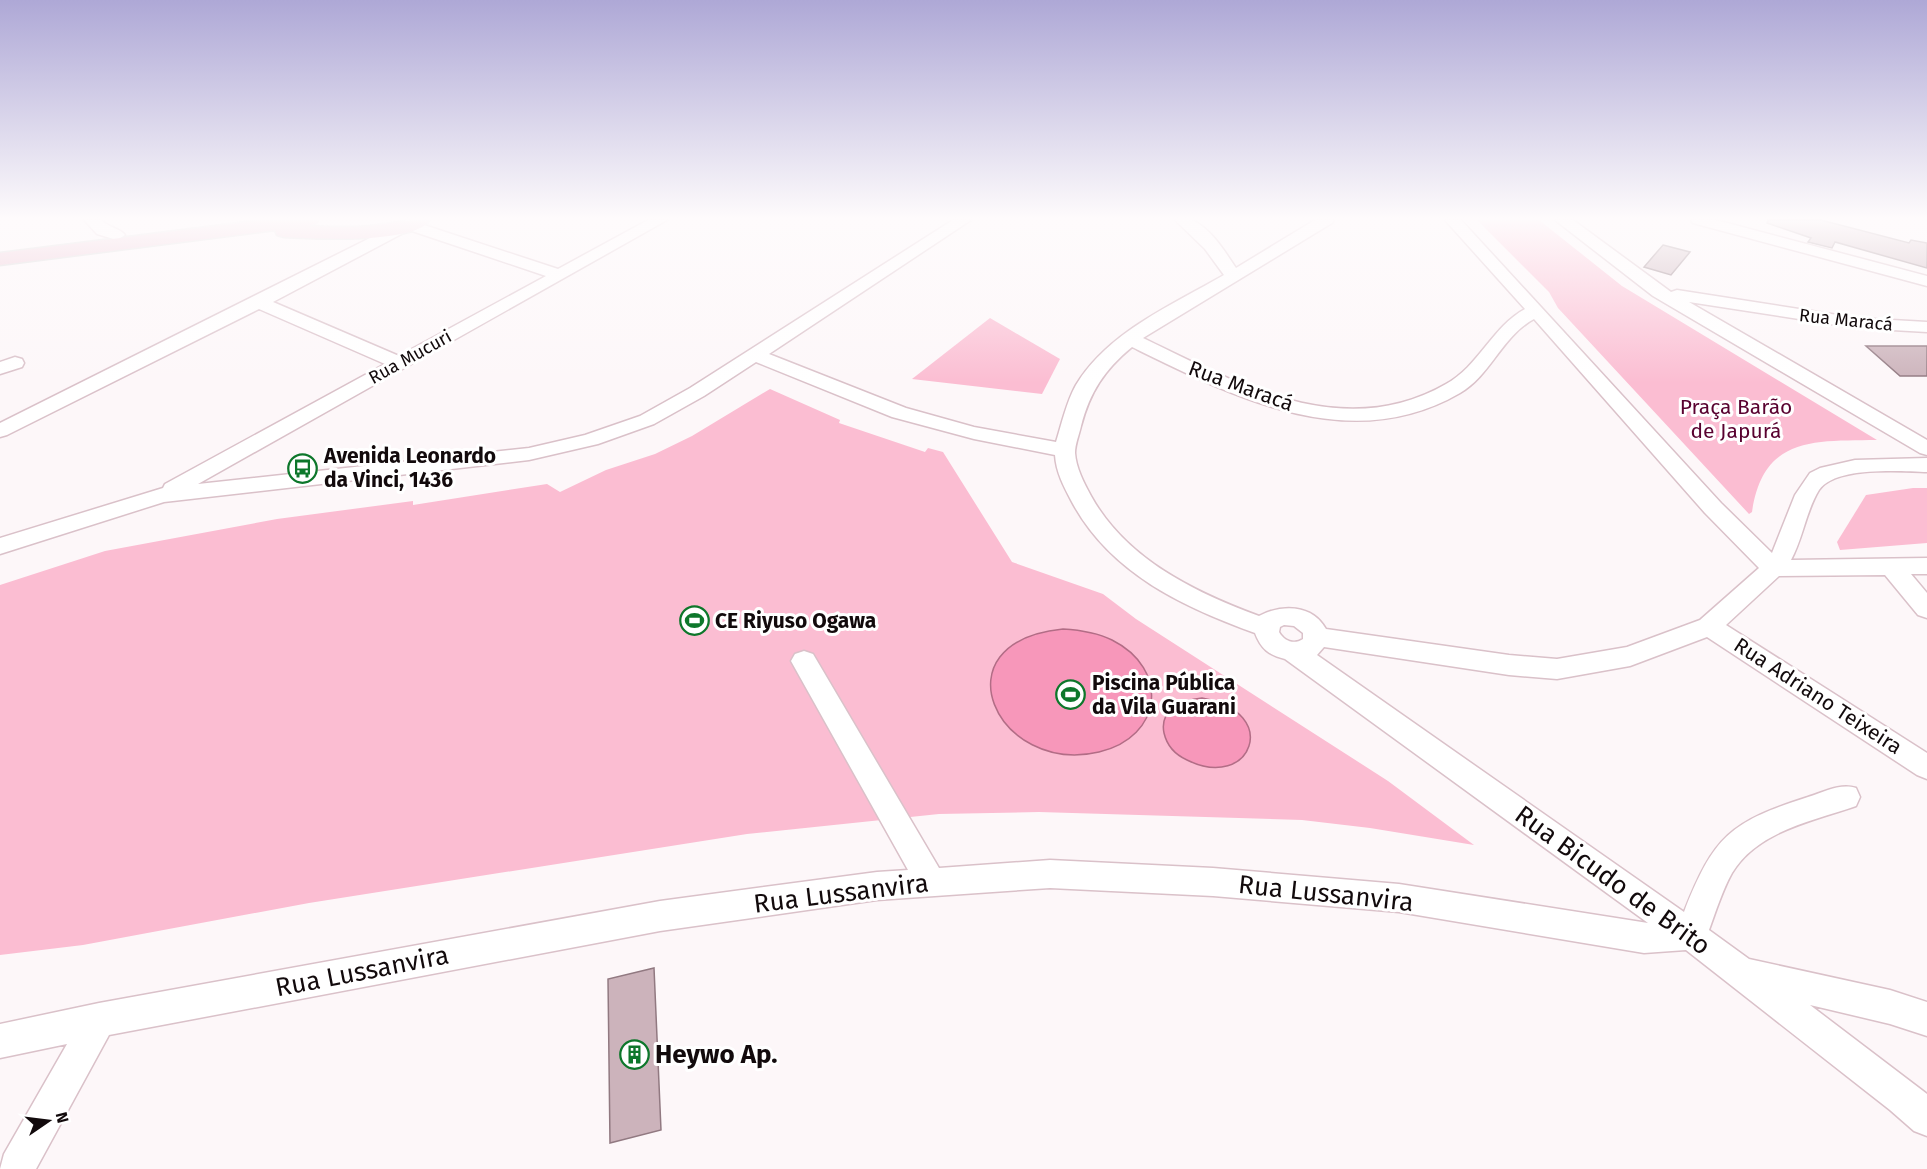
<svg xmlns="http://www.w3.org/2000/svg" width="1927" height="1169" font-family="'Fira Sans',sans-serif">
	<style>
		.green { fill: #fbbdd2 }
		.water { fill: #f797ba; stroke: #b26d86; stroke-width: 1.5 }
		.building { fill: #ccb3bb; stroke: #917981; stroke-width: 1.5 }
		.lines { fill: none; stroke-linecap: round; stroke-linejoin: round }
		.minor-casing { stroke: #dac1c9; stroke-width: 3 }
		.major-casing { stroke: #d4d3d3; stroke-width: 3 }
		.minor { fill: #fff; fill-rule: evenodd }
		.major { fill: #ebbfcf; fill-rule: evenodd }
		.labels { text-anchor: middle; stroke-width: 6; stroke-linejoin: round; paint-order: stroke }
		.far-street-label { font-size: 18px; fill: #120a0c; stroke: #fff }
		.street-label { font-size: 21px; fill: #120a0c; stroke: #fff }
		.park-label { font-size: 21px; fill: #590230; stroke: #fff }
		.poi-label { font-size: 21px; font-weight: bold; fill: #120a0c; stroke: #fff; text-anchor: start }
		.near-street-label { font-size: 26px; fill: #120a0c; stroke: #fff }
		.near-poi-label { font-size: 26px; font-weight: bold; fill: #120a0c; stroke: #fff; text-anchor: start }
	</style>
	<rect width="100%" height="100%" fill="#fdf7f9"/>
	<!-- green -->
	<g class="green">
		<path d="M 1477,220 L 1539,220 L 1622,286 L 1877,440 C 1814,441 1763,436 1752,512 L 1749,514 L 1558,308 L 1549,292 Z"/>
		<path d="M 990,318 L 1060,359 L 1042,394 L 912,379 Z"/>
		<path d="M 770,389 L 840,420 L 839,423 L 925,452 L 928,448 L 943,452 L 1012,562 L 1103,594 L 1136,619 L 1388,781 L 1474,845 L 1370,828 L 1302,820 L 1039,812 L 939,814 L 747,834 L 309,903 L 83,945 L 0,955 L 0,585 L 105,551 L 277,519 L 413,501 L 413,505 L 547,484 L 560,492 L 606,470 L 655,454 L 692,436 Z"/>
		<path d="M 1913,488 L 1927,488 L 1927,543 L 1840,550 L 1837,542 L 1866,495 Z"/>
	</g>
	<!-- water -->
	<g class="water">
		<path d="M 1063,629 C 1080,630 1096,632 1112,640 C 1170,669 1163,737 1099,752 C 997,776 934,642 1063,629 Z"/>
		<path d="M 1202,698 C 1283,712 1251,792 1187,760 C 1176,755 1167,746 1164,733 C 1159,709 1183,700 1202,698 Z"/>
	</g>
	<!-- building -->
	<g class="building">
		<path d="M 1768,220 L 1821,220 L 1909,243 L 1911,240 L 1927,243 L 1927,268 L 1835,242 L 1832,248 L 1808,242 L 1811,238 L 1767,223 Z"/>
		<path d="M 1663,245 L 1690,252 L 1671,275 L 1644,267 Z"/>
		<path d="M 1866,346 L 1927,346 L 1927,376 L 1900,376 Z"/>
		<path d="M 654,968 L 661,1130 L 610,1143 L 608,979 Z"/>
	</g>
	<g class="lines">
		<defs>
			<g id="minor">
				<path d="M 84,220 L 101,220 C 108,227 121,229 125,235 L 117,240 L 97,234 Z"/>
				<path d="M 406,220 L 425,220 L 421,224 L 558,269 L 648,220 L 667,220 L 198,484 L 529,448 L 585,435 L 640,416 L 690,388 L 953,220 L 971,220 L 769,354 L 906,408 L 974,427 L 1056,442 C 1062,423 1066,403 1076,385 C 1108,332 1172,305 1224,275 L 1205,249 L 1175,220 C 1181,220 1189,218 1194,221 C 1212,230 1225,252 1236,268 L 1315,220 L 1334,220 L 1332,223 L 1143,338 C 1238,384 1344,443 1446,384 C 1479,366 1492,327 1525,309 L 1445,220 L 1461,220 L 1721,503 L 1772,553 L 1795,495 L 1810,473 L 1820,468 L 1855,460 L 1927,458 L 1927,472 C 1901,471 1835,466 1819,490 C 1806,511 1803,538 1791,560 L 1927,558 L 1927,574 L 1911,574 L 1927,593 L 1927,618 L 1918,615 L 1885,575 L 1779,576 L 1726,625 L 1927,753 L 1927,779 L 1917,775 L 1707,637 L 1630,666 L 1557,679 L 1509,675 L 1324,647 L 1317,655 L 1684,912 C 1714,836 1730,822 1808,797 C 1824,792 1840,783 1856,788 L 1860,797 L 1856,806 C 1813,821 1757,831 1732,873 C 1722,891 1716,911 1709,930 L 1749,959 L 1890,990 L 1927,1002 L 1927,1036 L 1890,1024 L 1810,1005 L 1927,1094 L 1927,1136 L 1914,1131 L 1890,1110 L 1686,950 L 1644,953 L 1399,912 L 1213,896 L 1050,888 L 877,900 L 660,931 L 109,1035 L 36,1169 L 0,1169 L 4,1154 L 67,1044 L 0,1058 L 0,1024 L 99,1003 L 660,901 L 877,872 L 908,870 L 791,661 L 795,654 L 804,651 L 813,654 L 939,868 L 1050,860 L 1213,868 L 1399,884 L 1648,923 L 1285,659 C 1269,655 1261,649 1255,633 C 1183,607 1110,573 1072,502 C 1064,487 1056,472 1055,455 L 974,439 L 892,417 L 756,362 L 704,396 L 654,424 L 598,444 L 529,460 L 164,502 L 0,554 L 0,538 L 163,488 L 165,484 L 385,364 L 259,309 L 7,435 L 0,437 L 0,423 ZM 409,230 L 546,276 L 399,356 L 273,302 ZM 1534,319 L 1705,513 L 1759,568 L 1700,620 L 1627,647 L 1557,659 L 1509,655 L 1326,629 C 1312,604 1282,604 1259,616 C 1194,592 1126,559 1091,496 C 1084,483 1076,468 1075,453 C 1075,444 1079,435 1081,426 C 1090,392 1104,370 1132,347 C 1234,397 1350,457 1460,393 C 1491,375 1502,336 1534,319 ZM 1284,625 L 1294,626 L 1303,633 L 1303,639 C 1294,645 1284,641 1279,632 L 1280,627 Z"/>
				<path d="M 1555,220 L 1573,220 L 1671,292 L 1677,290 L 1857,318 L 1927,322 L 1927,332 L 1857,328 L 1689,302 L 1927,440 L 1927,455 L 1920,453 L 1653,296 Z"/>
				<path d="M 1691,220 L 1716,220 L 1927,276 L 1927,286 L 1693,223 Z"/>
				<path d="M 15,357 L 22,359 L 24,363 L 22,367 L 0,374 L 0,362 Z"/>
			</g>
			<path id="major" d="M 263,220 L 318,220 L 315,224 L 307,226 C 328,227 348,228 369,226 C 390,224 409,219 430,220 C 413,245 313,238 284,237 L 277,235 L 275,230 L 0,265 L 0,253 Z"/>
		</defs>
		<!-- minor casing -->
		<use href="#minor" class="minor-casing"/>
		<!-- major casing -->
		<use href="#major" class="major-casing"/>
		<!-- minor -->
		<use href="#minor" class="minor"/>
		<!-- major -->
		<use href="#major" class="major"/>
	</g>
	<!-- sky -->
	<linearGradient id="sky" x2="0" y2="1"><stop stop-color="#aea8d6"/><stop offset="0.57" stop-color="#fefbfc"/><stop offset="1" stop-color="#fefbfc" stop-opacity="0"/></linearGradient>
	<rect width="1927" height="383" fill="url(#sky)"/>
	<!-- icons -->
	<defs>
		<symbol id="bus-ring" viewBox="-11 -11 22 22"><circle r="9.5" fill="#fff" stroke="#0d772b" stroke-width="1.5"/><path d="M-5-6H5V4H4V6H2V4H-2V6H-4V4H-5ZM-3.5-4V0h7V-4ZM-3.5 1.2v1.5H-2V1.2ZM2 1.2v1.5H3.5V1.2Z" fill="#0d772b"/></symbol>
		<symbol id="stadium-ring" viewBox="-11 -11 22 22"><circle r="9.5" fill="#fff" stroke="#0d772b" stroke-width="1.5"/><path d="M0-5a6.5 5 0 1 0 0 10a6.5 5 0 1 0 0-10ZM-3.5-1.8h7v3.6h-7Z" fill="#0d772b"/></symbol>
		<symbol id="building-ring" viewBox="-11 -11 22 22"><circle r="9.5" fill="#fff" stroke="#0d772b" stroke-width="1.5"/><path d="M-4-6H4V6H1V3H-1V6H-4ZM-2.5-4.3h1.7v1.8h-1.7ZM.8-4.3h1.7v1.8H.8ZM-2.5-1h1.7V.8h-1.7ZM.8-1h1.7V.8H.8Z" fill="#0d772b"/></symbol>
	</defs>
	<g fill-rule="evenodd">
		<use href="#bus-ring" x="286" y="452" width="33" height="33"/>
		<use href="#stadium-ring" x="678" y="604" width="33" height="33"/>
		<use href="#stadium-ring" x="1054" y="678" width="33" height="33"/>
		<use href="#building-ring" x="618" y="1038" width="33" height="33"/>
	</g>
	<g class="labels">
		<!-- far-street labels -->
		<g class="far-street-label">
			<text transform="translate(1846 320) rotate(6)" y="6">Rua Maracá</text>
			<text transform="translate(410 357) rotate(-29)" y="6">Rua Mucuri</text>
		</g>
		<!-- street labels -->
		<g class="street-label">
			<text transform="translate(1241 386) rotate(20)" y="7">Rua Maracá</text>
			<text transform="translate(1818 696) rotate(33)" y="7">Rua Adriano Teixeira</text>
		</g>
		<!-- park labels -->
		<g class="park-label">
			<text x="1736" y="414">Praça Barão<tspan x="1736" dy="24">de Japurá</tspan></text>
		</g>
		<!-- poi labels -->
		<g class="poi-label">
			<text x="324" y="463">Avenida Leonardo<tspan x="324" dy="24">da Vinci, 1436</tspan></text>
			<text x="715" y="628">CE Riyuso Ogawa</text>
			<text x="1092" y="690">Piscina Pública<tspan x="1092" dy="24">da Vila Guarani</tspan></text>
		</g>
		<!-- near-street labels -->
		<g class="near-street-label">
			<text transform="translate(1613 880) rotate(36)" y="9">Rua Bicudo de Brito</text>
			<text transform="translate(841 893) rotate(-7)" y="9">Rua Lussanvira</text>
			<text transform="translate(1326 893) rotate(6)" y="9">Rua Lussanvira</text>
			<text transform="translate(362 971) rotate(-11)" y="9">Rua Lussanvira</text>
		</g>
		<!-- near-poi labels -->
		<g class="near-poi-label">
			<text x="655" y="1063">Heywo Ap.</text>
		</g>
	</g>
	<!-- north arrow -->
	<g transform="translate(48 1121) rotate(76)" stroke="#ffffff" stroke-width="4.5" paint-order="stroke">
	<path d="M0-4.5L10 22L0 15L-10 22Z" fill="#120a0c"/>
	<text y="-9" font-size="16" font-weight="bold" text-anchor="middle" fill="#120a0c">N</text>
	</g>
</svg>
